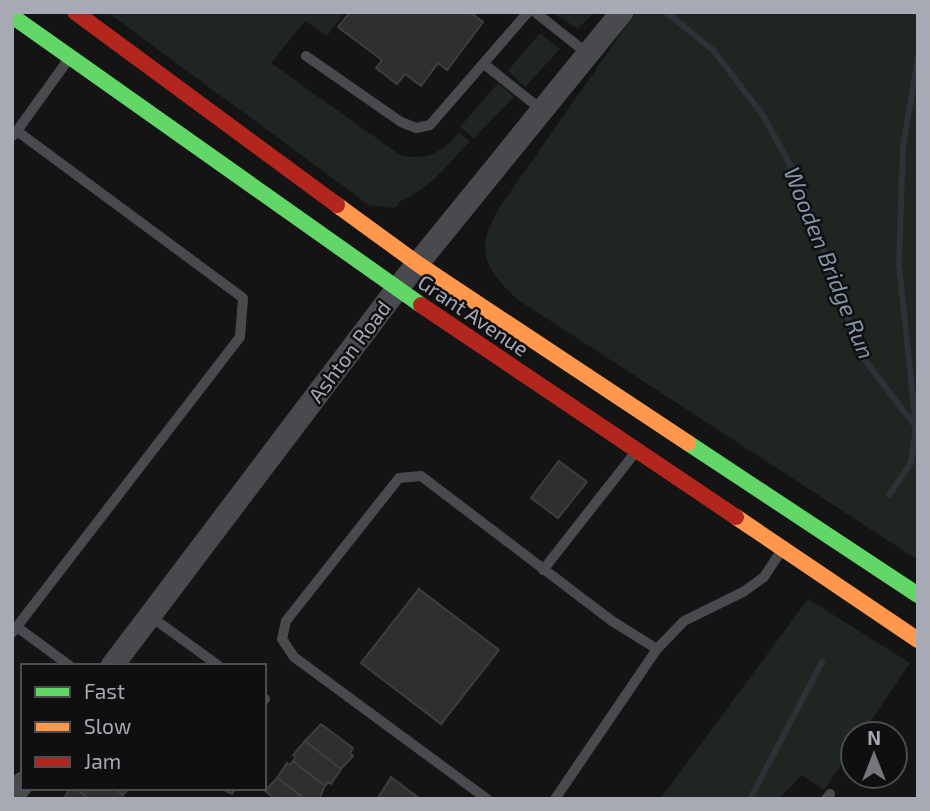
<svg xmlns="http://www.w3.org/2000/svg" width="930" height="811" font-family="'Exo 2',sans-serif">
	<style>
		.green { fill: #1f2520 }
		.lines { fill: none; stroke-linecap: round; stroke-linejoin: round }
		.stream { stroke: #2d3238; stroke-width: 6 }
		.building { fill: #2f2f30; stroke: #3d3e41; stroke-width: 2 }
		.lane { stroke: #494a4d; stroke-width: 10 }
		.street { stroke: #494a4d; stroke-width: 23 }
		.fast { stroke: #63d668; stroke-width: 16 }
		.slow { stroke: #ff974d; stroke-width: 16 }
		.jam { stroke: #b3261e; stroke-width: 16 }
		.labels { text-anchor: middle; stroke-width: 5; stroke-linejoin: round; paint-order: stroke }
		.street-label { font-size: 21px; fill: #a7aab4; stroke: #0f0f10 }
		.water-label { font-size: 23px; font-style: italic; fill: #8395ab; stroke: #0f0f10 }
	</style>
	<rect width="100%" height="100%" fill="#141415"/>
	<!-- green -->
	<g class="green">
		<path d="M 107,12 L 345,12 L 327,36 L 305,21 L 271,63 L 400,155 C 426,161 442,153 459,133 L 470,141 C 449,163 427,192 398,202 L 398,206 L 393,208 L 369,205 Z"/>
		<path d="M 552,12 L 594,12 L 578,29 Z"/>
		<path d="M 636,12 L 918,12 L 918,560 L 517,299 C 481,265 475,248 501,205 Z"/>
		<path d="M 540,33 L 560,49 L 525,87 L 508,71 Z"/>
		<path d="M 498,83 L 514,97 L 474,138 L 460,127 Z"/>
		<path d="M 808,599 L 910,663 L 862,734 L 853,734 L 853,747 L 824,790 L 802,775 L 779,799 L 660,799 Z"/>
	</g>
	<g class="lines">
		<!-- stream -->
		<g class="stream">
			<path d="M 666,12 L 714,51 L 764,117 L 800,183 L 861,355 L 916,427"/>
			<path d="M 889,495 L 911,463 L 916,427 L 899,265 L 903,146 L 918,58"/>
			<path d="M 750,799 L 822,662"/>
		</g>
	</g>
	<!-- building -->
	<g class="building">
		<path d="M 350,12 L 470,12 L 483,22 L 447,70 L 438,63 L 421,86 L 405,74 L 397,84 L 376,68 L 382,60 L 338,27 Z"/>
		<path d="M 559,461 L 587,482 L 558,518 L 531,498 Z"/>
		<path d="M 419,589 L 499,650 L 441,724 L 361,663 Z"/>
		<path d="M 321,724 L 353,748 L 350,753 L 353,756 L 341,769 L 305,741 Z"/>
		<path d="M 305,741 L 341,769 L 331,784 L 329,782 L 325,786 L 293,761 L 296,757 L 293,755 Z"/>
		<path d="M 293,761 L 325,786 L 319,799 L 305,799 L 277,778 L 287,763 L 290,765 Z"/>
		<path d="M 391,777 L 420,799 L 378,798 Z"/>
		<path d="M 277,778 L 305,799 L 275,799 L 265,791 Z"/>
		<path d="M 76,788 L 89,799 L 64,799 L 69,789 Z"/>
		<path d="M 76,788 L 114,788 L 123,795 L 121,799 L 89,799 Z"/>
		<path d="M 114,788 L 129,788 L 123,795 Z"/>
		<path d="M 220,788 L 236,788 L 232,794 Z"/>
	</g>
	<g class="lines">
		<!-- lane -->
		<g class="lane">
			<path d="M 535,12 L 588,54"/>
			<path d="M 306,56 L 401,122 L 416,128 L 430,125 L 528,12"/>
			<path d="M 484,64 L 543,111"/>
			<path d="M 14,135 L 68,60"/>
			<path d="M 543,570 L 634,454"/>
			<path d="M 150,616 L 219,666"/>
			<path d="M 17,627 L 70,666"/>
			<path d="M 12,633 L 240,337 L 243,298 L 17,131"/>
			<path d="M 264,699 L 265,699"/>
			<path d="M 487,799 L 294,657 L 282,639 L 286,621 L 399,478 L 421,476 L 612,621 L 657,649 L 684,621 L 743,592 L 764,577 L 781,551"/>
			<path d="M 555,799 L 657,649"/>
			<path d="M 826,799 L 830,794"/>
		</g>
		<!-- street -->
		<g class="street">
			<path d="M 112,666 L 397,289 L 622,12"/>
			<path d="M 12,796 L 23,783"/>
		</g>
		<!-- fast -->
		<g class="fast">
			<path d="M 12,16 L 421,305"/>
			<path d="M 688,443 L 918,595"/>
		</g>
		<!-- slow -->
		<g class="slow">
			<path d="M 337,205 L 418,264 L 688,443"/>
			<path d="M 736,517 L 918,640"/>
		</g>
		<!-- jam -->
		<g class="jam">
			<path d="M 75,12 L 337,205"/>
			<path d="M 421,305 L 736,517"/>
		</g>
	</g>
	<g class="labels">
		<!-- street labels -->
		<g class="street-label">
			<text transform="translate(473 316) rotate(34)" y="7">Grant Avenue</text>
			<text transform="translate(350 352) rotate(-53)" y="7">Ashton Road</text>
		</g>
		<!-- water labels -->
		<g class="water-label">
			<text transform="translate(829 263) rotate(68)" y="8">Wooden Bridge Run</text>
		</g>
	</g>
	<!-- border -->
	<rect width="930" height="811" fill="none" stroke="#a7aab4" stroke-width="28"/>
	<!-- legend -->
	<rect x="21" y="664" width="245" height="126" fill="#0f0f10" stroke="#4c4d52" stroke-width="2"/>
	<rect x="35" y="687" width="35" height="10" fill="#63d668" stroke="#4c4d52" stroke-width="2"/>
	<text x="84" y="699" font-size="21" fill="#a7aab4">Fast</text>
	<rect x="35" y="722" width="35" height="10" fill="#ff974d" stroke="#4c4d52" stroke-width="2"/>
	<text x="84" y="734" font-size="21" fill="#a7aab4">Slow</text>
	<rect x="35" y="757" width="35" height="10" fill="#b3261e" stroke="#4c4d52" stroke-width="2"/>
	<text x="84" y="769" font-size="21" fill="#a7aab4">Jam</text>
	<!-- north arrow -->
	<g transform="translate(874 755)"><circle r="33" fill="#0f0f10" stroke="#4c4d52" stroke-width="2"/>
	<path d="M0-5L12 26L0 18L-12 26Z" fill="#74767c"/>
	<text y="-10" font-size="19" font-weight="bold" text-anchor="middle" fill="#a7aab4">N</text>
	</g>
</svg>
